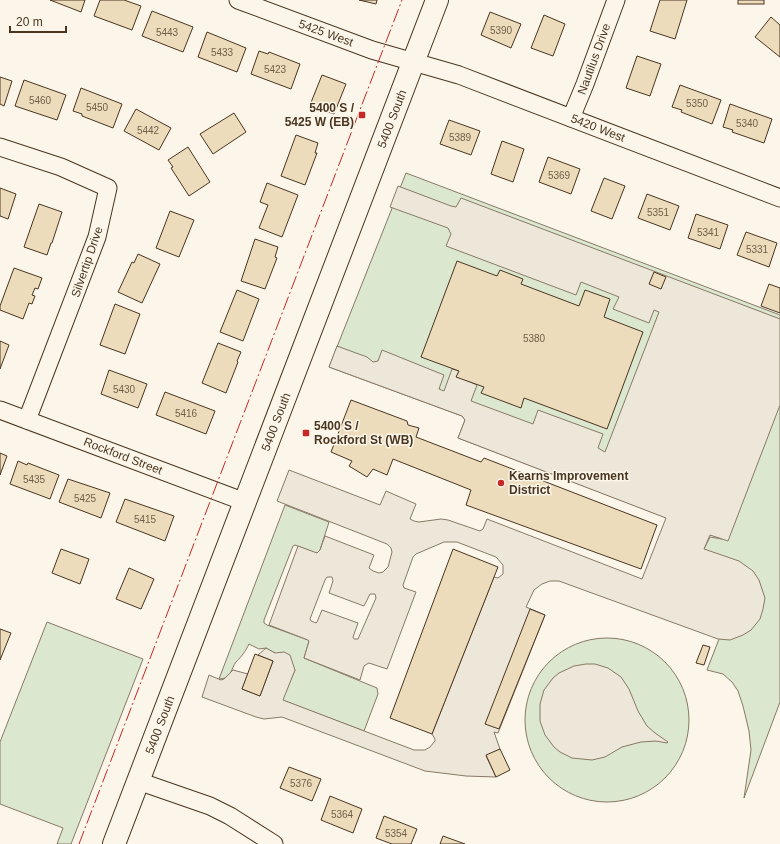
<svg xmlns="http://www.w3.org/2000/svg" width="780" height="844" font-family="Helvetica,sans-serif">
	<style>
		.green { fill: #dce7d0; stroke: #887966 }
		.parking { fill: #ede7d9; stroke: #887966; fill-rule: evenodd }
		.building { fill: #ecdcbc; stroke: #4a3520 }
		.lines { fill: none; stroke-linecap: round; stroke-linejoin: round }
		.street-casing { stroke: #4a3520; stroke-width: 19 }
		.primary-casing { stroke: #4a3520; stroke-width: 24 }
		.street { stroke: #fbf6e9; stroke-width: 17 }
		.primary { stroke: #fbf6e9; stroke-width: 22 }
		.power { stroke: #c62828; stroke-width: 1; stroke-dasharray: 14 3 2 3; stroke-linecap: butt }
		.poi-dot { fill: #c62828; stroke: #fbf6e9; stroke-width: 1.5 }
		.labels { text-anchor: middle; stroke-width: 3; stroke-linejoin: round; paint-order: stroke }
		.number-label { font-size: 10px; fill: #725f47 }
		.street-label { font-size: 12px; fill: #4a3520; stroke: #fbf6e9 }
		.poi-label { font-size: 12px; font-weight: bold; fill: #4a3520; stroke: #fbf6e9; text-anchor: start }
	</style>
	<rect width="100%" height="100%" fill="#fbf6e9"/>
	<!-- green -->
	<g class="green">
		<path d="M 406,173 L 780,315 L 780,702 L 744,798 L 751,750 L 749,731 L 743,706 L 738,691 L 732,682 L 723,674 L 707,670 L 719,639 L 704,549 L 710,537 L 722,539 L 458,438 L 465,420 L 462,416 L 329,367 Z"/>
		<path d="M 285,505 L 329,522 L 319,553 L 316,553 L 295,545 L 293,546 L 264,620 L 264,623 L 267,625 L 308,640 L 309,641 L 304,658 L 377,688 L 378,694 L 364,731 L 282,700 L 295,670 L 275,653 L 266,648 L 259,649 L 249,644 C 245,652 242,656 236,662 C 231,668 232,679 219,679 Z"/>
		<path d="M 47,622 L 143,659 L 71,844 L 57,844 L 63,828 L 0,804 L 0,742 Z"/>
		<circle cx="607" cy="720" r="82"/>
	</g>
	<!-- parking -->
	<g class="parking">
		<path d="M 398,186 L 451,206 L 456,207 L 461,198 L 780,319 L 780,405 L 728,541 L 710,535 L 704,549 L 739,561 L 753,571 L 759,580 L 765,598 L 763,609 L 760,619 L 751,630 L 743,635 L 730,640 L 718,639 L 559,581 L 550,581 L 542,584 L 534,590 L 526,607 L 545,615 L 498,733 L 494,732 L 500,749 L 486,756 L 496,777 L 466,776 L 425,771 L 282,717 L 264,719 L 256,717 L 202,697 L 209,675 L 221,680 L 224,679 L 233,670 L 248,674 L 242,689 L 260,696 L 273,661 L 258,655 L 266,648 L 275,653 L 284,652 L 290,655 L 295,670 L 283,700 L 414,750 L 425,750 L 430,747 L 435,741 L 435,739 L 432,734 L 494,577 L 498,578 L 503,574 L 503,565 L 496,557 L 457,542 L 444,542 L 416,554 L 413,557 L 403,585 L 404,588 L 416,592 L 387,669 L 369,663 L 367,664 L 364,666 L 360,680 L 304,658 L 309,641 L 308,640 L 269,625 L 298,546 L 317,553 L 320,550 L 325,536 L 374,555 L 369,568 L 373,571 L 379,573 L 383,572 L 388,567 L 392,552 L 391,548 L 387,544 L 277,501 L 289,470 L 380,505 L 386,491 L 416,504 L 410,519 L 414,521 L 419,522 L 441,519 L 448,520 L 480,531 L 483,529 L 487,519 L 642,579 L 666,518 L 458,438 L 465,420 L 462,416 L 329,367 L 337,346 L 367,357 L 373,362 L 378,361 L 382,350 L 444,375 L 439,389 L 444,391 L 452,369 L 459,371 L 457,376 L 477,385 L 471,401 L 533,424 L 538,410 L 603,434 L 598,448 L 605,452 L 659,312 L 654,310 L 649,323 L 613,309 L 619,297 L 581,282 L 576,295 L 446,246 L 451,234 L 448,228 L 390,207 ZM 327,577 L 332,577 L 333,581 L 329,593 L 364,606 L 370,594 L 375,594 L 376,598 L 358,639 L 354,639 L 353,637 L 358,623 L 322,610 L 317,622 L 316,623 L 311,621 L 310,619 L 325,580 Z"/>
		<path d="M 586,664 L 595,664 L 608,668 L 621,677 L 629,689 L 638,711 L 647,726 L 655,733 L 668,742 L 667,743 L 656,741 L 641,742 L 622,747 L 605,757 L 592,760 L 572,758 L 560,752 L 554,747 L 545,735 L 540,721 L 540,704 L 544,690 L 553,678 L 559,673 L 574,666 Z"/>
	</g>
	<!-- building -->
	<g class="building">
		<path d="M 50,0 L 85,0 L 81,12 Z"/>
		<path d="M 100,0 L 124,0 L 141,6 L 132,30 L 94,16 Z"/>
		<path d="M 359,0 L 377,0 L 376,4 Z"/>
		<path d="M 660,0 L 687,0 L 675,39 L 650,31 Z"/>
		<rect x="738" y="0" width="26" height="4"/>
		<path d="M 152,11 L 193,27 L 183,52 L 142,36 Z"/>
		<path d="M 490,12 L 521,24 L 511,48 L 481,35 Z"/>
		<path d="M 544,15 L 565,24 L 553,56 L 531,48 Z"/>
		<path d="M 771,17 L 780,25 L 780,57 L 755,37 Z"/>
		<path d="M 207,32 L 246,48 L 237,72 L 198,57 Z"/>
		<path d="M 259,51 L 268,54 L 269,52 L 300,64 L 291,89 L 251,74 Z"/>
		<path d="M 637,56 L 661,64 L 650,96 L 626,88 Z"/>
		<path d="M 322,75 L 346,84 L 334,114 L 310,105 Z"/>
		<path d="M 0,77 L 12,81 L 4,106 L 0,104 Z"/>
		<path d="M 24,80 L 66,95 L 57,120 L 15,106 Z"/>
		<path d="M 680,85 L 721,100 L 712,124 L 681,112 L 682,110 L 672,107 Z"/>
		<path d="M 81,88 L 122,104 L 113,128 L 82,116 L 82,114 L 73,111 Z"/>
		<path d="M 730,104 L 772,119 L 764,143 L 732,132 L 733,130 L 723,127 Z"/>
		<path d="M 136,109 L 171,128 L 159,150 L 124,131 Z"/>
		<path d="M 234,113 L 246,132 L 213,154 L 200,134 Z"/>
		<path d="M 449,120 L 480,131 L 471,155 L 440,144 Z"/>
		<path d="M 296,135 L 318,143 L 315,153 L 317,153 L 305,185 L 281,176 Z"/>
		<path d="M 502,141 L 524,149 L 513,182 L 491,174 Z"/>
		<path d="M 188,147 L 210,182 L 189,196 L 171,168 L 173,167 L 168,160 Z"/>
		<path d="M 548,157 L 580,169 L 571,194 L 539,182 Z"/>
		<path d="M 604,178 L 625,186 L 612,219 L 591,211 Z"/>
		<path d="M 267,183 L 298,195 L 282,237 L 259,228 L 268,205 L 260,202 Z"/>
		<path d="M 0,188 L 16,194 L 8,219 L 0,216 Z"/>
		<path d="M 647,194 L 679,206 L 670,230 L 638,218 Z"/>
		<path d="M 39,204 L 62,212 L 52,243 L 51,243 L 47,255 L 24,247 Z"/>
		<path d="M 170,211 L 194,220 L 179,257 L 156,248 Z"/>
		<path d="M 696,214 L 728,225 L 720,249 L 688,238 Z"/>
		<path d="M 746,232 L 777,243 L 769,267 L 737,255 Z"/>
		<path d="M 255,239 L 278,247 L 275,257 L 277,258 L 265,289 L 241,281 Z"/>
		<path d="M 138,254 L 160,264 L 142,303 L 118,292 L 132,262 L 134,263 Z"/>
		<path d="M 457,261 L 497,276 L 500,270 L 523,279 L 521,284 L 579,306 L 585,290 L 610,299 L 604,317 L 643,332 L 607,429 L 524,398 L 521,408 L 481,393 L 484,387 L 456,377 L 459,371 L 421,357 Z"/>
		<path d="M 14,268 L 42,278 L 38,289 L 35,288 L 32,295 L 35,296 L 32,304 L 29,303 L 23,319 L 0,310 L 0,306 Z"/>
		<path d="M 654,272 L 666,277 L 661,289 L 649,284 Z"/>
		<path d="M 769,284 L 780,288 L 780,313 L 761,306 Z"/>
		<path d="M 237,290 L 259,299 L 243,341 L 220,332 Z"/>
		<path d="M 115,304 L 140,314 L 125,354 L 100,345 Z"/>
		<path d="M 0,341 L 9,345 L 0,369 Z"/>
		<path d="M 218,343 L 241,352 L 237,361 L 238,362 L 226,393 L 202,383 Z"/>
		<path d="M 109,370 L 147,384 L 138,408 L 101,394 Z"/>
		<path d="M 165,392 L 215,411 L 206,434 L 156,415 Z"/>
		<path d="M 351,400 L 407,421 L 408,425 L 419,428 L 416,437 L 481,462 L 484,458 L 657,525 L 641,569 L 466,505 L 471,490 L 393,459 L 387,475 L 373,469 L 367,477 L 349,466 L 352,461 L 331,452 Z"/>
		<path d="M 0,453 L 7,456 L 0,475 Z"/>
		<path d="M 18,461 L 27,465 L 28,463 L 59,475 L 50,499 L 10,484 Z"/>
		<path d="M 68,479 L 110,493 L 101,518 L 59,502 Z"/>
		<path d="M 125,499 L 174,516 L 165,541 L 116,522 Z"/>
		<path d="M 61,549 L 89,559 L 80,584 L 52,573 Z"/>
		<path d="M 453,549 L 498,567 L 432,734 L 390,718 Z"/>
		<path d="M 129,568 L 154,579 L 141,609 L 116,599 Z"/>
		<path d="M 530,609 L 545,615 L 499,729 L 485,724 Z"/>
		<path d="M 0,629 L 11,633 L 0,660 Z"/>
		<path d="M 703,645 L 710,647 L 704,665 L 696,663 Z"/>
		<path d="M 255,654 L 273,661 L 260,696 L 242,689 Z"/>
		<path d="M 500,749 L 510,770 L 496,777 L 486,755 Z"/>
		<path d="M 289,767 L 321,779 L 312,801 L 280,788 Z"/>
		<path d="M 330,796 L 362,809 L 353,833 L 321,820 Z"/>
		<path d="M 384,816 L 417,829 L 411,844 L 392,844 L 376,838 Z"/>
		<path d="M 443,836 L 465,844 L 440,844 Z"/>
	</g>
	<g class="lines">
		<defs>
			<g id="street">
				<path d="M 238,0 L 372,50 L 459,75 L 780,198"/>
				<path d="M 571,118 L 585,84 L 616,0"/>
				<path d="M 0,147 L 61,167 L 108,188 L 97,237 L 27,420"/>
				<path d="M 0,410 L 245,502"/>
				<path d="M 138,781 L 210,806 L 230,816 L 274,844"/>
			</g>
			<path id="primary" d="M 114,844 L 437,0"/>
		</defs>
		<!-- street casing -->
		<use href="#street" class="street-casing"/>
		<!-- primary casing -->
		<use href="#primary" class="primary-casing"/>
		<!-- street -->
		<use href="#street" class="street"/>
		<!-- primary -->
		<use href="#primary" class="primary"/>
		<!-- power -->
		<path class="power" d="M 79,844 L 402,0"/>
	</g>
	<!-- markers -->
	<g class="poi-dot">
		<rect x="358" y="111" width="8" height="8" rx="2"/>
		<rect x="302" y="429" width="8" height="8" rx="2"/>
		<circle cx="501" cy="483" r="4"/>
	</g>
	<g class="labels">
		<!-- number labels -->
		<g class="number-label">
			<text x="501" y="34">5390</text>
			<text x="167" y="36">5443</text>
			<text x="222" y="56">5433</text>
			<text x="275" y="73">5423</text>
			<text x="40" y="104">5460</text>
			<text x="697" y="107">5350</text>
			<text x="97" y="111">5450</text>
			<text x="747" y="127">5340</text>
			<text x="148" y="134">5442</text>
			<text x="460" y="141">5389</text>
			<text x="559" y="179">5369</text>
			<text x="658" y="216">5351</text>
			<text x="708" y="236">5341</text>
			<text x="757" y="253">5331</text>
			<text x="534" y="342">5380</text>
			<text x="124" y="393">5430</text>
			<text x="186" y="417">5416</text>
			<text x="34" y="483">5435</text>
			<text x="85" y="502">5425</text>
			<text x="145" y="523">5415</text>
			<text x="301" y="787">5376</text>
			<text x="342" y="818">5364</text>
			<text x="396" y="837">5354</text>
		</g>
		<!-- street labels -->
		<g class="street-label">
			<text transform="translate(326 33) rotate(20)" y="4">5425 West</text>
			<text transform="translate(594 59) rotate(-70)" y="4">Nautilus Drive</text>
			<text transform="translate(392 119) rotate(-69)" y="4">5400 South</text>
			<text transform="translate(598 128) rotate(21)" y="4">5420 West</text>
			<text transform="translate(87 262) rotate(-71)" y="4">Silvertip Drive</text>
			<text transform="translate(276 422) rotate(-69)" y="4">5400 South</text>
			<text transform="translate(123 456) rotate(21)" y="4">Rockford Street</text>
			<text transform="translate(160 725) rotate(-69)" y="4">5400 South</text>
		</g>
		<!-- poi labels -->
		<g class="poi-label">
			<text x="354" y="112" text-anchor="end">5400 S /<tspan x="354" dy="14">5425 W (EB)</tspan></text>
			<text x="314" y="430">5400 S /<tspan x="314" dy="14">Rockford St (WB)</tspan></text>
			<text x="509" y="480">Kearns Improvement<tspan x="509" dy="14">District</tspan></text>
		</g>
	</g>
	<!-- scale -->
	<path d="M10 26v6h56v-6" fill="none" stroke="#4a3520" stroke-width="2"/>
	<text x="16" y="26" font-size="12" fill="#4a3520" stroke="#fbf6e9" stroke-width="3" paint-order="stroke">20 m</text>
</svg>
